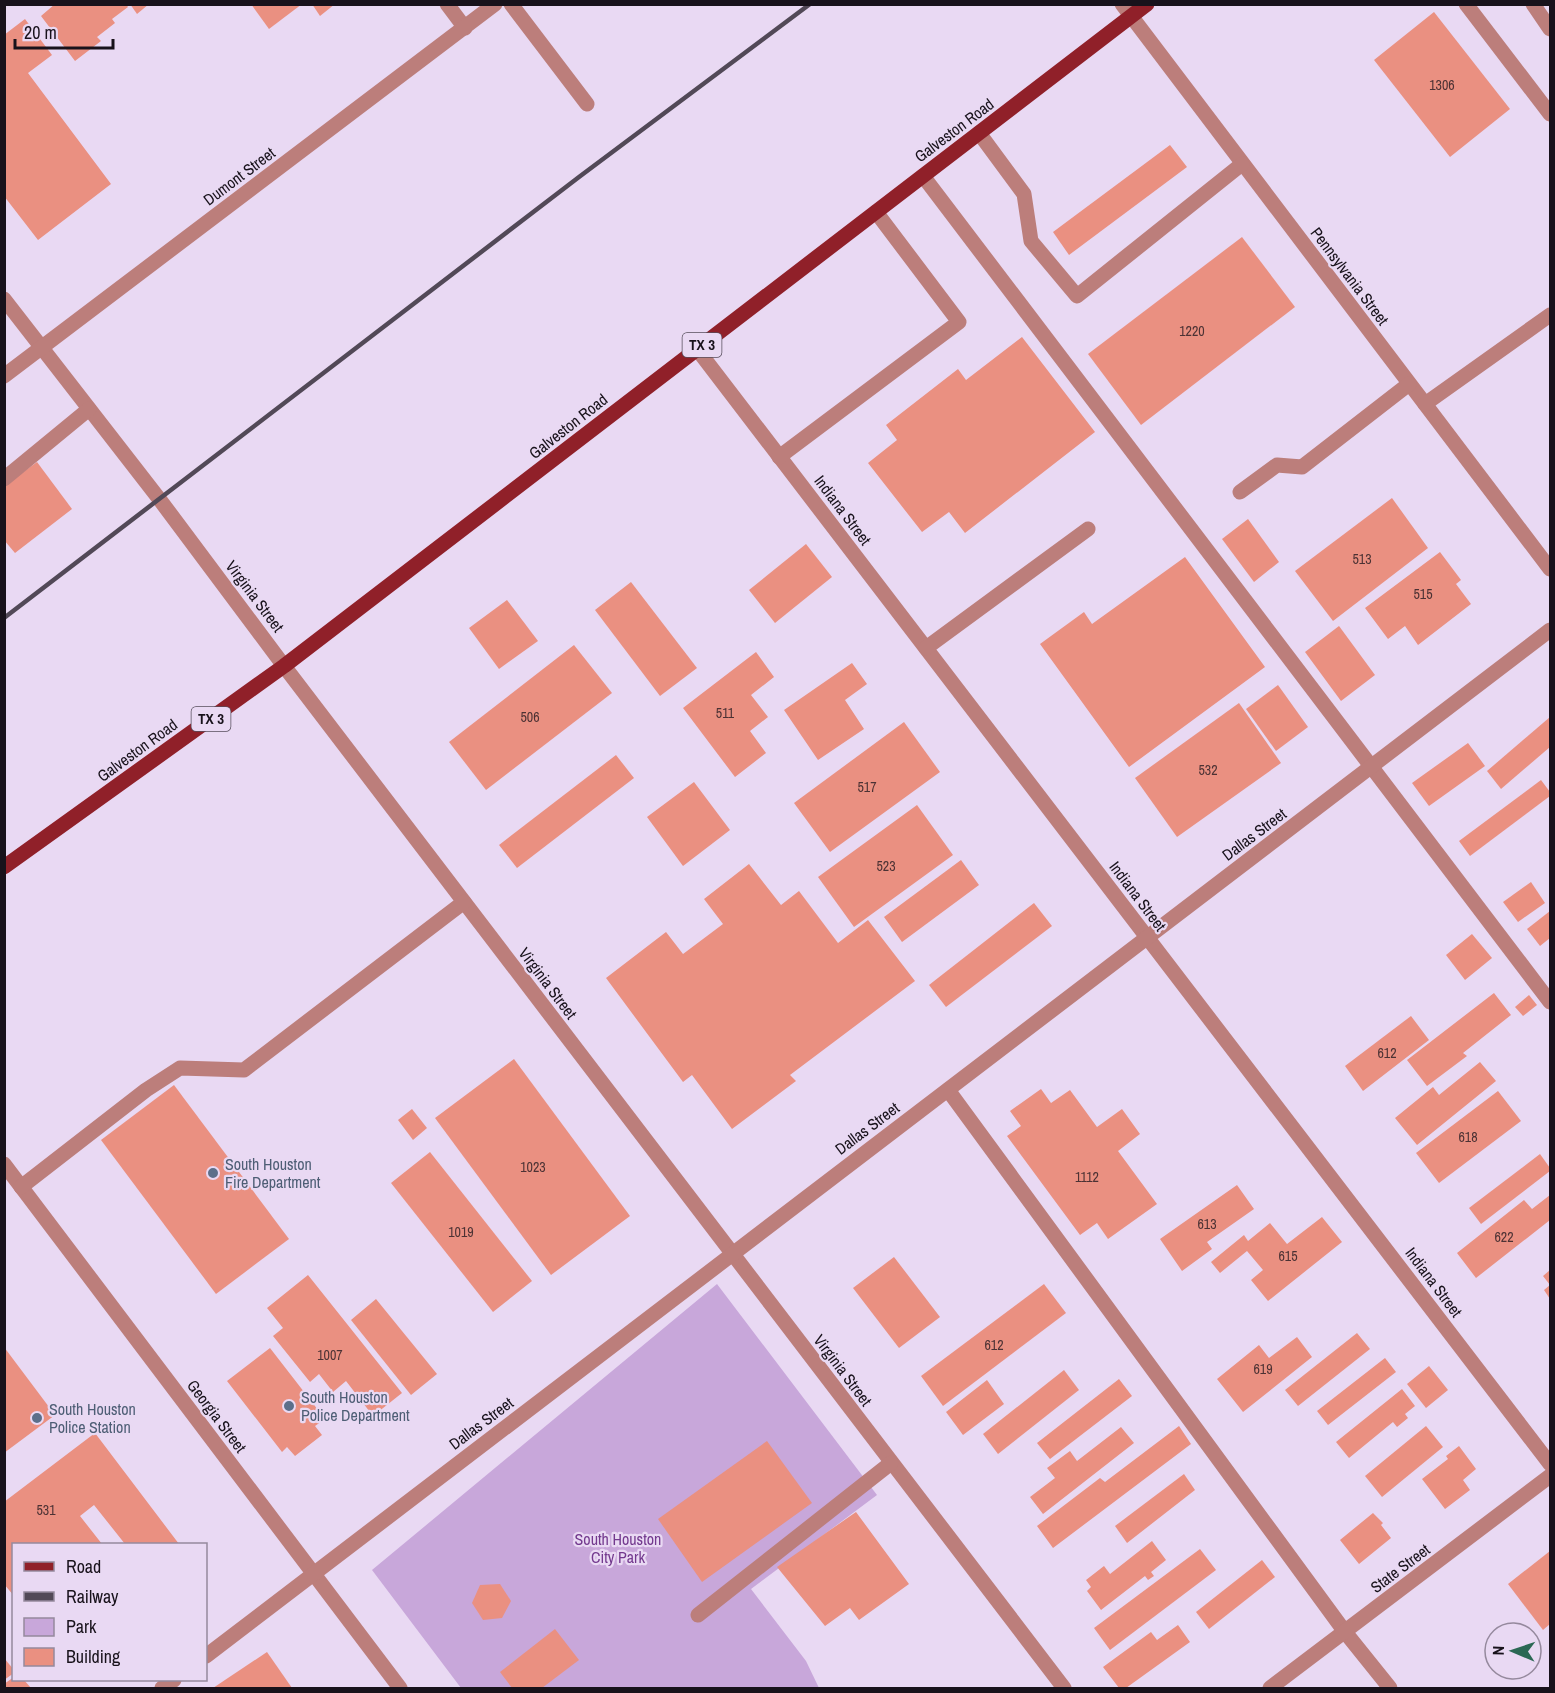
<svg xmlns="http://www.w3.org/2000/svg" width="1555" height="1693" font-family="'Archivo Narrow',sans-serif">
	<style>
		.green { fill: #c8a7da }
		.building { fill: #ea9081 }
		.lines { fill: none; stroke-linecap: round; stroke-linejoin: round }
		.minor { stroke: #bc7e7b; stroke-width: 15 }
		.major { stroke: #902029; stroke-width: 15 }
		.rail { stroke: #524957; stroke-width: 4.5 }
		.service-dot { fill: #5c6f8a; stroke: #e9d9f3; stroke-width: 2 }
		.labels { text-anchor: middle; stroke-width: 4.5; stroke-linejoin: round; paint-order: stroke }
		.number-label { font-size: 14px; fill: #4c3234 }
		.shield { fill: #e9d9f3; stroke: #574e5c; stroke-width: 1.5 }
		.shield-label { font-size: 15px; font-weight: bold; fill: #18121b }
		.street-label { font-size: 16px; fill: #18121b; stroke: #e9d9f3 }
		.service-label { font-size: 16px; fill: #4e5e75; stroke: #e9d9f3; text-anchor: start }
		.park-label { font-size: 16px; fill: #73398e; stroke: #e9d9f3 }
	</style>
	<rect width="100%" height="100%" fill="#e9d9f3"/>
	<!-- green -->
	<path class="green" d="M 717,1284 L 877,1495 L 751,1589 L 806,1661 L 819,1688 L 461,1688 L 372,1570 Z"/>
	<!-- building -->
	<g class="building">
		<path d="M 55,4 L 126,4 L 128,7 L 112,19 L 115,23 L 97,37 L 101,41 L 75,61 L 41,16 Z"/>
		<path d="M 130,4 L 149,4 L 137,14 Z"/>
		<path d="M 251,4 L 302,4 L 269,29 Z"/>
		<path d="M 312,4 L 335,4 L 320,16 Z"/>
		<path d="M 1434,12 L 1510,109 L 1450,157 L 1374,60 Z"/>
		<path d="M 25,19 L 52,55 L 28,73 L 111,184 L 38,240 L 4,196 L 4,35 Z"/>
		<path d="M 1170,145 L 1187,167 L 1069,255 L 1053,232 Z"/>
		<path d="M 1242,237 L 1295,307 L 1141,425 L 1088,354 Z"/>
		<path d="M 1022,337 L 1095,432 L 965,533 L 949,512 L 922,532 L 868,463 L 897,440 L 886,425 L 958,369 L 966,380 Z"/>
		<path d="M 37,462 L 72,509 L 15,553 L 4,540 L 4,486 Z"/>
		<path d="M 1392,498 L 1428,548 L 1333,621 L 1295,571 Z"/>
		<path d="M 1248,519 L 1279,562 L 1254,582 L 1222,539 Z"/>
		<path d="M 806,544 L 832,577 L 775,623 L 749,590 Z"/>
		<path d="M 1440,552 L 1461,580 L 1456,584 L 1471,604 L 1418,645 L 1405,626 L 1388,639 L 1365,608 Z"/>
		<path d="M 1185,557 L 1265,667 L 1129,767 L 1040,644 L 1084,612 L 1092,624 Z"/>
		<path d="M 631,582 L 697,668 L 660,696 L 595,610 Z"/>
		<path d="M 507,600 L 538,641 L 499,669 L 469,628 Z"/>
		<path d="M 1339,626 L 1375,675 L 1341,701 L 1305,652 Z"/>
		<path d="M 574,645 L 612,693 L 486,790 L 449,742 Z"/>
		<path d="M 756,652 L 774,677 L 751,695 L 768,717 L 750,731 L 766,753 L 735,777 L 683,708 Z"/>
		<path d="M 852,663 L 867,684 L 845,700 L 864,729 L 818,760 L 784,710 Z"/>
		<path d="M 1278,685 L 1308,727 L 1276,751 L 1246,709 Z"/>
		<path d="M 1239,703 L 1281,763 L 1177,837 L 1135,778 Z"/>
		<path d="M 1550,717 L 1550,747 L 1501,789 L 1487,771 Z"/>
		<path d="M 904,722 L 940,772 L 830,852 L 794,803 Z"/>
		<path d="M 1468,743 L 1485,766 L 1429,806 L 1412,783 Z"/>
		<path d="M 616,755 L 634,778 L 517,868 L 499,845 Z"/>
		<path d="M 1541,780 L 1550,792 L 1550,796 L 1470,856 L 1459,841 Z"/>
		<path d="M 694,782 L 730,830 L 683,866 L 647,817 Z"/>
		<path d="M 917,805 L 953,855 L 854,927 L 818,877 Z"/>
		<path d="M 961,860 L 979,885 L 902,942 L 884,917 Z"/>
		<path d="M 749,864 L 781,905 L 799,891 L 838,943 L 868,920 L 915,981 L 790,1075 L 796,1081 L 732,1129 L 692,1075 L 683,1082 L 606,978 L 666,932 L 683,954 L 723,924 L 704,899 Z"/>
		<path d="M 1531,882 L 1545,903 L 1518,922 L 1503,902 Z"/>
		<path d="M 1034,903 L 1052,926 L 946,1007 L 929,985 Z"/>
		<path d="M 1550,911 L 1550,938 L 1540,946 L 1527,929 Z"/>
		<path d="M 1472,934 L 1492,958 L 1465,980 L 1446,955 Z"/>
		<path d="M 1494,993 L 1511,1015 L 1463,1053 L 1467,1056 L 1427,1086 L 1407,1060 Z"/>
		<path d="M 1529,995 L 1537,1005 L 1523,1016 L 1515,1007 Z"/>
		<path d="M 1411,1016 L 1429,1040 L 1363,1091 L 1345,1066 Z"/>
		<path d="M 514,1059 L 630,1216 L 551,1275 L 435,1118 Z"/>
		<path d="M 1480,1062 L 1496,1081 L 1417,1145 L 1395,1118 L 1433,1087 L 1439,1095 Z"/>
		<path d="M 174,1085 L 289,1239 L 216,1294 L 101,1140 Z"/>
		<path d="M 1041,1089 L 1051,1103 L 1070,1090 L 1097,1127 L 1122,1109 L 1140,1134 L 1118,1151 L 1157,1204 L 1108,1239 L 1097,1223 L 1080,1235 L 1007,1136 L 1021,1126 L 1010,1111 Z"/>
		<path d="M 1498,1091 L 1521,1121 L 1439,1183 L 1416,1153 Z"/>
		<path d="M 412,1109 L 427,1128 L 413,1140 L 398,1120 Z"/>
		<path d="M 430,1152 L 532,1281 L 493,1312 L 391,1183 Z"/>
		<path d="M 1540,1154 L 1550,1168 L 1550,1171 L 1481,1224 L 1469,1208 Z"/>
		<path d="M 1237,1185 L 1254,1209 L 1207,1242 L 1212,1249 L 1182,1271 L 1160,1239 Z"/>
		<path d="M 1550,1195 L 1550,1220 L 1476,1278 L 1457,1253 L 1524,1200 L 1532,1209 Z"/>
		<path d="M 1322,1217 L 1342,1242 L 1268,1301 L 1251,1280 L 1263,1270 L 1247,1251 L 1220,1273 L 1211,1262 L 1244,1235 L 1248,1241 L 1270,1223 L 1287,1244 Z"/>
		<path d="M 894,1257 L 940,1317 L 899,1348 L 853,1288 Z"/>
		<path d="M 1550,1270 L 1550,1299 L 1544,1290 L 1550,1285 L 1543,1276 Z"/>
		<path d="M 308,1275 L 402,1393 L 373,1416 L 346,1381 L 333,1392 L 319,1374 L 310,1382 L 273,1336 L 283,1328 L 267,1308 Z"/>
		<path d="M 1044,1284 L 1066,1313 L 943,1406 L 921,1376 Z"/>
		<path d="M 376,1299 L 437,1374 L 411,1395 L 351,1320 Z"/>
		<path d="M 1357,1333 L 1370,1349 L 1298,1406 L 1285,1390 Z"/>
		<path d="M 1297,1337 L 1312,1357 L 1243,1412 L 1217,1379 L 1259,1345 L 1269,1358 Z"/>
		<path d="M 4,1347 L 55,1415 L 4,1453 Z"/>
		<path d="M 270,1348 L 325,1419 L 315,1426 L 322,1435 L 295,1456 L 287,1447 L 282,1452 L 227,1381 Z"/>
		<path d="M 1385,1358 L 1396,1372 L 1328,1425 L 1317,1411 Z"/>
		<path d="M 1429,1366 L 1448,1390 L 1426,1408 L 1407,1384 Z"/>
		<path d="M 1064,1370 L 1079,1390 L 998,1454 L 983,1434 Z"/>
		<path d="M 1119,1379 L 1132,1396 L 1050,1459 L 1037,1443 Z"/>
		<path d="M 987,1380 L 1004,1404 L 963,1435 L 946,1412 Z"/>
		<path d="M 1402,1389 L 1415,1406 L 1405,1414 L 1408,1418 L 1397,1427 L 1393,1422 L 1349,1458 L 1336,1442 Z"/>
		<path d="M 1179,1426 L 1191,1444 L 1053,1548 L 1037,1526 L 1100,1478 L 1105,1482 Z"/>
		<path d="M 1426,1426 L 1443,1447 L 1382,1497 L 1365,1476 Z"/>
		<path d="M 1121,1427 L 1134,1443 L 1043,1514 L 1030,1497 L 1055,1478 L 1047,1468 L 1070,1451 L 1077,1461 Z"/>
		<path d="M 95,1433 L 179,1544 L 125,1544 L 94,1505 L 80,1516 L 102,1544 L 14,1544 L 14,1596 L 4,1584 L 4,1502 Z"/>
		<path d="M 767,1441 L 812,1503 L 702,1582 L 658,1519 Z"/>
		<path d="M 1459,1446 L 1476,1469 L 1463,1480 L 1470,1490 L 1445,1509 L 1422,1479 L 1448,1459 L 1446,1456 Z"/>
		<path d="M 1184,1474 L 1195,1490 L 1127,1543 L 1115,1526 Z"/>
		<path d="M 856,1512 L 909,1584 L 859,1620 L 850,1608 L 825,1626 L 777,1567 Z"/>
		<path d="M 1373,1513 L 1383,1523 L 1381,1525 L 1391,1538 L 1359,1564 L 1340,1540 Z"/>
		<path d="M 1152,1541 L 1166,1560 L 1151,1572 L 1154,1576 L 1148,1580 L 1145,1576 L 1101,1610 L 1087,1591 L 1091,1587 L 1086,1580 L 1104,1566 L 1110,1574 Z"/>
		<path d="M 1200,1549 L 1216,1570 L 1110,1650 L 1094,1628 Z"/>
		<path d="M 1550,1551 L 1550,1624 L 1543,1630 L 1508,1584 Z"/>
		<path d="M 1262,1560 L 1275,1577 L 1209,1629 L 1196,1612 Z"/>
		<path d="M 500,1584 L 511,1601 L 502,1618 L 483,1620 L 472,1603 L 480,1585 Z"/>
		<path d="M 1178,1625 L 1190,1642 L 1126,1688 L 1119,1688 L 1103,1667 L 1151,1632 L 1157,1640 Z"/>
		<path d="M 555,1629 L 579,1660 L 542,1688 L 512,1688 L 500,1672 Z"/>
		<path d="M 267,1652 L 292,1688 L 213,1688 Z"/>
		<path d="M 4,1658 L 14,1670 L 14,1673 L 4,1680 Z"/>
		<path d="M 14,1677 L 14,1680 L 24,1680 L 31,1688 L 4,1688 L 4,1684 Z"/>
	</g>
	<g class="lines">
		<!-- minor -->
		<g class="minor">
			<path d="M 447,4 L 465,28"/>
			<path d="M 511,4 L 587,104"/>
			<path d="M 1122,4 L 1550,569"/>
			<path d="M 1466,4 L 1550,114"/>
			<path d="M 1533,4 L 1550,29"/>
			<path d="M 979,133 L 1024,194 L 1031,241 L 1077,296 L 1242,164"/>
			<path d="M 923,176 L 1550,1002"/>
			<path d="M 4,299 L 160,500 L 284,666 L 1064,1688"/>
			<path d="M 697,349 L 1550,1464"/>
			<path d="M 4,376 L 495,4"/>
			<path d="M 1425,404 L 1550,315"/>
			<path d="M 779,457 L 959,322 L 876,212"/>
			<path d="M 4,479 L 89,409"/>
			<path d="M 1240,492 L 1277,465 L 1302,467 L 1409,384"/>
			<path d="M 926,648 L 1088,529"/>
			<path d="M 948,1090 L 1345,1632 L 1390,1688"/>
			<path d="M 4,1164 L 400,1688"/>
			<path d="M 21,1187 L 146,1090 L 180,1068 L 244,1070 L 464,902"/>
			<path d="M 698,1615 L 891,1463"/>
			<path d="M 206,1656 L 1550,630"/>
			<path d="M 162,1688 L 174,1680"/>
			<path d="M 1270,1688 L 1550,1476"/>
		</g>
		<!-- major -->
		<path class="major" d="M 4,867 L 284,666 L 1147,4"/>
		<!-- rail -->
		<path class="rail" d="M 4,618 L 579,177 L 810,4"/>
	</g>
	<!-- markers -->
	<g class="service-dot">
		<circle cx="213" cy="1173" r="6"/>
		<circle cx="289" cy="1406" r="6"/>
		<circle cx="37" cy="1418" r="6"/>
	</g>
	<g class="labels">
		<!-- number labels -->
		<g class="number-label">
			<text x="1442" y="90">1306</text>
			<text x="1192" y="336">1220</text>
			<text x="1362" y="564">513</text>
			<text x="1423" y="599">515</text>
			<text x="725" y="718">511</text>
			<text x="530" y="722">506</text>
			<text x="1208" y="775">532</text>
			<text x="867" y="792">517</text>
			<text x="886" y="871">523</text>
			<text x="1387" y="1058">612</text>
			<text x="1468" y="1142">618</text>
			<text x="533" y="1172">1023</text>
			<text x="1087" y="1182">1112</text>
			<text x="1207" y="1229">613</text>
			<text x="461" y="1237">1019</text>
			<text x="1504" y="1242">622</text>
			<text x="1288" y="1261">615</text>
			<text x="994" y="1350">612</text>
			<text x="330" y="1360">1007</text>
			<text x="1263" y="1374">619</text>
			<text x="46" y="1515">531</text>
		</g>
		<!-- shield labels -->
		<g class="shield">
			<rect x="682.5" y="333" width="39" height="24" rx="4.5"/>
			<rect x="191.5" y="707" width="39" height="24" rx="4.5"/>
		</g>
		<g class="shield-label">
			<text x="702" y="350">TX 3</text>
			<text x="211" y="724">TX 3</text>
		</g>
		<!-- street labels -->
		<g class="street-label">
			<text transform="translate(954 130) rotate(-37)" y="6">Galveston Road</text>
			<text transform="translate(239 176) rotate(-37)" y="6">Dumont Street</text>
			<text transform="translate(1350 276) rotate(53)" y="6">Pennsylvania Street</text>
			<text transform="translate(568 426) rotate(-38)" y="6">Galveston Road</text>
			<text transform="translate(843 510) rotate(53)" y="6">Indiana Street</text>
			<text transform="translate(255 596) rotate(53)" y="6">Virginia Street</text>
			<text transform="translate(137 750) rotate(-36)" y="6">Galveston Road</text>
			<text transform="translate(1254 834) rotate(-37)" y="6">Dallas Street</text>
			<text transform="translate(1138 896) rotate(53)" y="6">Indiana Street</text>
			<text transform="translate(548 983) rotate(53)" y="6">Virginia Street</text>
			<text transform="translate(867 1128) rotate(-37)" y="6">Dallas Street</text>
			<text transform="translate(1434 1282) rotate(53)" y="6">Indiana Street</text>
			<text transform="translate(843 1370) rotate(53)" y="6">Virginia Street</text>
			<text transform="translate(217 1416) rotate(53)" y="6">Georgia Street</text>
			<text transform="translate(481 1423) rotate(-37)" y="6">Dallas Street</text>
			<text transform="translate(1400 1568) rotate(-37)" y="6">State Street</text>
		</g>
		<!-- service labels -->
		<g class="service-label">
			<text x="225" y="1170">South Houston<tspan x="225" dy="18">Fire Department</tspan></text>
			<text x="301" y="1403">South Houston<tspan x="301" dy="18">Police Department</tspan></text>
			<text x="49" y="1415">South Houston<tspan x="49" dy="18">Police Station</tspan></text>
		</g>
		<!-- park labels -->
		<g class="park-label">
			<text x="618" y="1545">South Houston<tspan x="618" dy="18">City Park</tspan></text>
		</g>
	</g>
	<!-- border -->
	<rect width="1555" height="1693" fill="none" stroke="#18121b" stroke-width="12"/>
	<!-- legend -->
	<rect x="12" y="1543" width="195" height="138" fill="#e9d9f3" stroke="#95899d" stroke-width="1.5"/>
	<rect x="24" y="1562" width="30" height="9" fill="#902029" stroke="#95899d" stroke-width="1.5"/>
	<text x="66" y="1573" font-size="18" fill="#18121b">Road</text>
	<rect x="24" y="1592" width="30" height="9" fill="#524957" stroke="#95899d" stroke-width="1.5"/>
	<text x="66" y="1603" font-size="18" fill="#18121b">Railway</text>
	<rect x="24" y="1618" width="30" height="18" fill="#c8a7da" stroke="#95899d" stroke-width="1.5"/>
	<text x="66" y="1633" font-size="18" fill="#18121b">Park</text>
	<rect x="24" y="1648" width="30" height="18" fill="#ea9081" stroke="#95899d" stroke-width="1.5"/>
	<text x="66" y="1663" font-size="18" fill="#18121b">Building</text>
	<!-- north arrow -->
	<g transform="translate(1513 1651) rotate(272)"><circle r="28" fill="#e9d9f3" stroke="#95899d" stroke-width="1.5"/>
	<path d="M0-4.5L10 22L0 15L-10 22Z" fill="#2b6854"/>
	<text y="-9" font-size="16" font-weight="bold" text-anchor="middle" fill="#18121b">N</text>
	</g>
	<!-- scale -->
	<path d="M15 39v9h98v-9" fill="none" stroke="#18121b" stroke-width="3"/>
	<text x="24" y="39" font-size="18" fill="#18121b" stroke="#e9d9f3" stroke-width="4.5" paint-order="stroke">20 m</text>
</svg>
